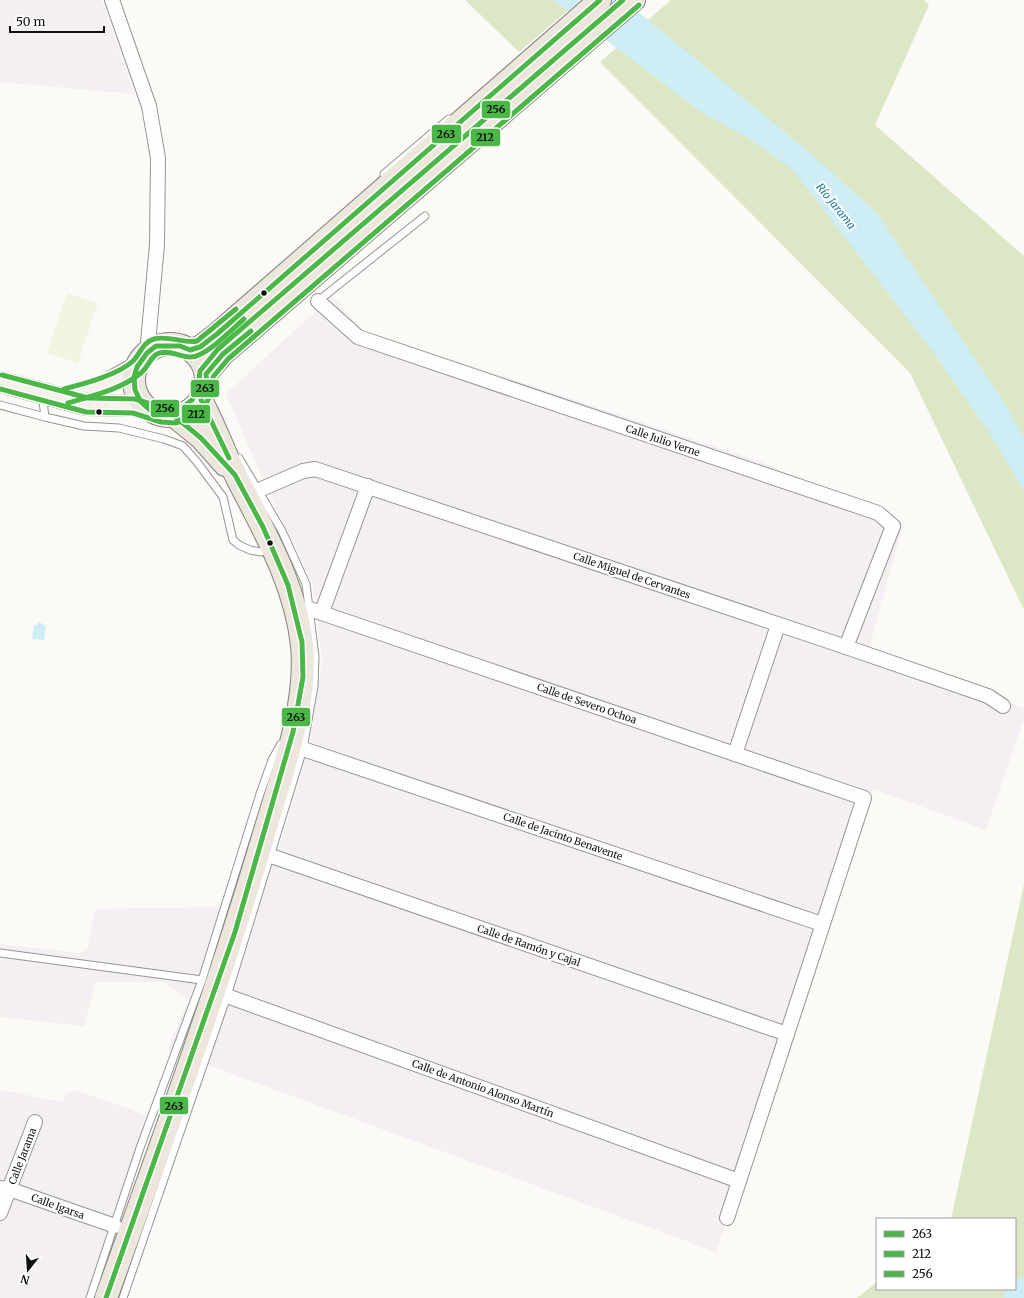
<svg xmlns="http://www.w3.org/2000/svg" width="1024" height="1298" font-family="Merriweather,serif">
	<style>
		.industrial { fill: #f3eff2 }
		.forest { fill: #dce7c6 }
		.pitch { fill: #f2f4e1 }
		.water { fill: #ceedf4 }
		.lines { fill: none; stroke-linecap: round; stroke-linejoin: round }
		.river { stroke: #ceedf4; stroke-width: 23 }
		.lane-casing { stroke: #969594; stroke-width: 9 }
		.street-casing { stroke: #969594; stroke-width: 16 }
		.secondary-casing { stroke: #8d8c8a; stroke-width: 22 }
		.primary-casing { stroke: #848381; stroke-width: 24 }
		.lane { stroke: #fffefe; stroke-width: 7 }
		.street { stroke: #fffefe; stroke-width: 14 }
		.secondary { stroke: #f5f2ec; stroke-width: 20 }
		.primary { stroke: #ece6dc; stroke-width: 22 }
		.bus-1-casing { stroke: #fff; stroke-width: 8 }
		.bus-2-casing { stroke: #fff; stroke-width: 8 }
		.bus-3-casing { stroke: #fff; stroke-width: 8 }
		.bus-1 { stroke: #4ab747; stroke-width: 5 }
		.bus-2 { stroke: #4ab747; stroke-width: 5 }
		.bus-3 { stroke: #4ab747; stroke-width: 5 }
		.bus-dot { fill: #101010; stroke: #fff; stroke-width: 1.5 }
		.labels { text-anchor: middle; stroke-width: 4; stroke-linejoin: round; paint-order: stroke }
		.street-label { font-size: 10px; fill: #101010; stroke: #fff }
		.water-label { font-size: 11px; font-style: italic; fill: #1f799d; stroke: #fff }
		.line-badge { stroke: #fff; stroke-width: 1.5 }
		.pale-badge-label { font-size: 11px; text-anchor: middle; font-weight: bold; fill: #111 }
	</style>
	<rect width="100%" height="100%" fill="#fcfaf6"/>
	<!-- industrial -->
	<g class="industrial">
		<path d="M 0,0 L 102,0 L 134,94 L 0,82 Z"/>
		<path d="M 332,296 L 363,330 L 761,462 L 904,523 L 869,648 L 1024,708 L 1024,719 L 986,830 L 873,789 L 856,848 L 716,1252 L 167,1050 L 189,1000 L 164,982 L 96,982 L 84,1026 L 0,1017 L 0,944 L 78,953 L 87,950 L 95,909 L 215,907 L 280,844 L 310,743 L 322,660 L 313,584 L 274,504 L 226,394 Z"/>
		<path d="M 0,1090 L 62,1102 L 68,1092 L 76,1090 L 149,1116 L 135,1149 L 104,1240 L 90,1298 L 0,1298 Z"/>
	</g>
	<!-- forest -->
	<g class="forest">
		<path d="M 465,0 L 580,0 L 519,52 Z"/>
		<path d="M 671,0 L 924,0 L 929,5 L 875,125 L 1024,256 L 1024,610 L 910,373 L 600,62 Z"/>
		<path d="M 1024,884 L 1024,1298 L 857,1298 L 877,1282 L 877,1289 L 1015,1289 L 1015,1219 L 951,1219 Z"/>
	</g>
	<!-- pitch -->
	<path class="pitch" d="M 67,293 L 98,303 L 78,363 L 47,353 Z"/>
	<!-- water -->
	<g class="water">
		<path d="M 553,0 L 620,0 L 642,15 L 810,153 L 877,213 L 1004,402 L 1024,438 L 1024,491 L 989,432 L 927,344 L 793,170 L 747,137 L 701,112 Z"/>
		<path d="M 39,622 L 46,626 L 44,640 L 32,639 L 34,625 L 37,625 Z"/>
	</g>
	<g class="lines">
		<!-- river -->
		<path class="river" d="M 1015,1298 L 1024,1289"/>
		<defs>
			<g id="lane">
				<path d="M 384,174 L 449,119"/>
				<path d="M 318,301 L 425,216"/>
				<path d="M 42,394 L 45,417 L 84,426 L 119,428 L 164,439 L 183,446 L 197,462 L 223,497 L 233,540 L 239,545 L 250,550 L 261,552 L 271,549"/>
				<path d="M 0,405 L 45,417"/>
				<path d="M 0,953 L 202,980"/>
				<path d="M 90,1298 L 140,1148 L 202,980 L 260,794 L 272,760 L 281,744"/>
				<path d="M 123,1298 L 227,996 L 303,749 L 314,686 L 315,657 L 306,584 L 282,531 L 239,458"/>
			</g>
			<g id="street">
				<path d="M 112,0 L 149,106 L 158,158 L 157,245 L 147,353"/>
				<path d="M 318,301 L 358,337 L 878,513 L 893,526 L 846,647"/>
				<path d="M 259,490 L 303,471 L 315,469 L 846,647 L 988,696 L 1003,706"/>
				<path d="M 310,609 L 864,798 L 727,1218"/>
				<path d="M 322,612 L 368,486"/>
				<path d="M 303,749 L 822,924"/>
				<path d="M 735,754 L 778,625"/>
				<path d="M 271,856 L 787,1034"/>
				<path d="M 227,996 L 739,1181"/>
				<path d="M 0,1188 L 9,1189 L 115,1226"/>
				<path d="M 0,1213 L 35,1122"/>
			</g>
			<g id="secondary">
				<path d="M 0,382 L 87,405 L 134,406 L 151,411"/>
				<path d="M 61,398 L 104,385 L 137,367"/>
			</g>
			<g id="primary">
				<circle cx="170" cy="380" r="36"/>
				<path d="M 190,350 L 200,347 L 217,334 L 600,0"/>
				<path d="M 206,374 L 223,354 L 634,0"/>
				<path d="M 174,416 L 201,438 L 225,465"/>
				<path d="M 106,1298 C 161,1145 217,992 263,837 C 280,778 308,707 302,646 C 296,585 264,531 237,478 C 224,452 215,425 201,400"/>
			</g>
		</defs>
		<!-- lane casing -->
		<use href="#lane" class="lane-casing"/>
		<!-- street casing -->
		<use href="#street" class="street-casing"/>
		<!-- secondary casing -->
		<use href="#secondary" class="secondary-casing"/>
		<!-- primary casing -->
		<use href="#primary" class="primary-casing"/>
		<!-- lane -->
		<use href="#lane" class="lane"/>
		<!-- street -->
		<use href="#street" class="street"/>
		<!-- secondary -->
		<use href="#secondary" class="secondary"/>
		<!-- primary -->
		<use href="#primary" class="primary"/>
		<defs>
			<g id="bus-1">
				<path d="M 229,458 L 201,400 L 207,383 L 206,374 L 223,354 L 251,331"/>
				<path d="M 106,1298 L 235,932 L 293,732 L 303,677 L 302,642 L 288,585 L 263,527 L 235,475 L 201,438 L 174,416 L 162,415 L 151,411 L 141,402 L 135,390 L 134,377 L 137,367 L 147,353 L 156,346 L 180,346 L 190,350 L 200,347 L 217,334 L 600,0"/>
			</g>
			<g id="bus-2">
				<path d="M 0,389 L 86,412 L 133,413 L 161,422 L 175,423 L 189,419 L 202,410 L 212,393 L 213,377 L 228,359 L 639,5"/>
				<path d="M 68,403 C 92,396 122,389 141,373 C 148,367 150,358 157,354 C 167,349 181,357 190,357 C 205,358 232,329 244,319"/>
			</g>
			<g id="bus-3">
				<path d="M 2,375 L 88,398 L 135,399 L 163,408 L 173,409 L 183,407 L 192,400 L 198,389 L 200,371 L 218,349 L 623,0"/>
				<path d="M 64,389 C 83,384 118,375 133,361 C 140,354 143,342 154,339 C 167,335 186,344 197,341 L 236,309"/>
			</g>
		</defs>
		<!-- bus-1 casing -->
		<use href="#bus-1" class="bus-1-casing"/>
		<!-- bus-2 casing -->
		<use href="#bus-2" class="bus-2-casing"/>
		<!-- bus-3 casing -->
		<use href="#bus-3" class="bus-3-casing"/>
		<!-- bus-1 -->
		<use href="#bus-1" class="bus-1"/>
		<!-- bus-2 -->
		<use href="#bus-2" class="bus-2"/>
		<!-- bus-3 -->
		<use href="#bus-3" class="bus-3"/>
	</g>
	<!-- markers -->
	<g class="bus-dot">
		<circle cx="264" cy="293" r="3.5"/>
		<circle cx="99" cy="412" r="3.5"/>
		<circle cx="270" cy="543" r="3.5"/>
	</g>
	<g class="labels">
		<!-- street labels -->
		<g class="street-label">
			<text transform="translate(663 440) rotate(19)" y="4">Calle Julio Verne</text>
			<text transform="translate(632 575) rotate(19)" y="4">Calle Miguel de Cervantes</text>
			<text transform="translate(587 703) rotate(19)" y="4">Calle de Severo Ochoa</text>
			<text transform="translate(563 836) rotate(19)" y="4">Calle de Jacinto Benavente</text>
			<text transform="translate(529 945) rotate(19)" y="4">Calle de Ramón y Cajal</text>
			<text transform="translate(483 1088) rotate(20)" y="4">Calle de Antonio Alonso Martín</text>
			<text transform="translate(22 1156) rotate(-69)" y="4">Calle Jarama</text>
			<text transform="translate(58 1206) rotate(20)" y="4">Calle Igarsa</text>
		</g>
		<!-- water labels -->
		<g class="water-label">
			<text transform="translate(836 206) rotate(51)" y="4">Río Jarama</text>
		</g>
	</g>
	<g class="line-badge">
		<rect x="481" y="100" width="30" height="19" rx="4" fill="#4ab747"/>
		<rect x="431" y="124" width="31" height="20" rx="4" fill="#4ab747"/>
		<rect x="470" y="128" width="31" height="19" rx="4" fill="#4ab747"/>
		<rect x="190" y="379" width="30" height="19" rx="4" fill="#4ab747"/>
		<rect x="150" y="399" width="30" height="19" rx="4" fill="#4ab747"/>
		<rect x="181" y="404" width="30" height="20" rx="4" fill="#4ab747"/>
		<rect x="281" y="707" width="30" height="20" rx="4" fill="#4ab747"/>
		<rect x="159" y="1096" width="30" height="19" rx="4" fill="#4ab747"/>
	</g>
	<g class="pale-badge-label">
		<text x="496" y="113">256</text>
		<text x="446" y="138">263</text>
		<text x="485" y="141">212</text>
		<text x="205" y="392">263</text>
		<text x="165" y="412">256</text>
		<text x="196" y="418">212</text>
		<text x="296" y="721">263</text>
		<text x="174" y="1110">263</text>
	</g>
	<!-- legend -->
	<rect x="876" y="1218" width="140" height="72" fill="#ffffff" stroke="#9f9f9f"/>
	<rect x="884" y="1231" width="20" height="6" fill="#4ab747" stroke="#9f9f9f"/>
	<text x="912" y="1238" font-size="12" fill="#101010">263</text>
	<rect x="884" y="1251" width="20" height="6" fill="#4ab747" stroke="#9f9f9f"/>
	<text x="912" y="1258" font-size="12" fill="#101010">212</text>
	<rect x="884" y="1271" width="20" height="6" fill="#4ab747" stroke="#9f9f9f"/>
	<text x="912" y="1278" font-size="12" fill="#101010">256</text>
	<!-- north arrow -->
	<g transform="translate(28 1270) rotate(197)" stroke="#ffffff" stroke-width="3" paint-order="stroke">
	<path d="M0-3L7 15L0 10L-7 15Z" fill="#101010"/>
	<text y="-6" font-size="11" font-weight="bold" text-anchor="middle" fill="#101010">N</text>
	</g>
	<!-- scale -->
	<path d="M10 26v6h94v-6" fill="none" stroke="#101010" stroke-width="2"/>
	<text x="16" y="26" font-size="12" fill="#101010" stroke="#ffffff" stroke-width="3" paint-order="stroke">50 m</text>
</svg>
